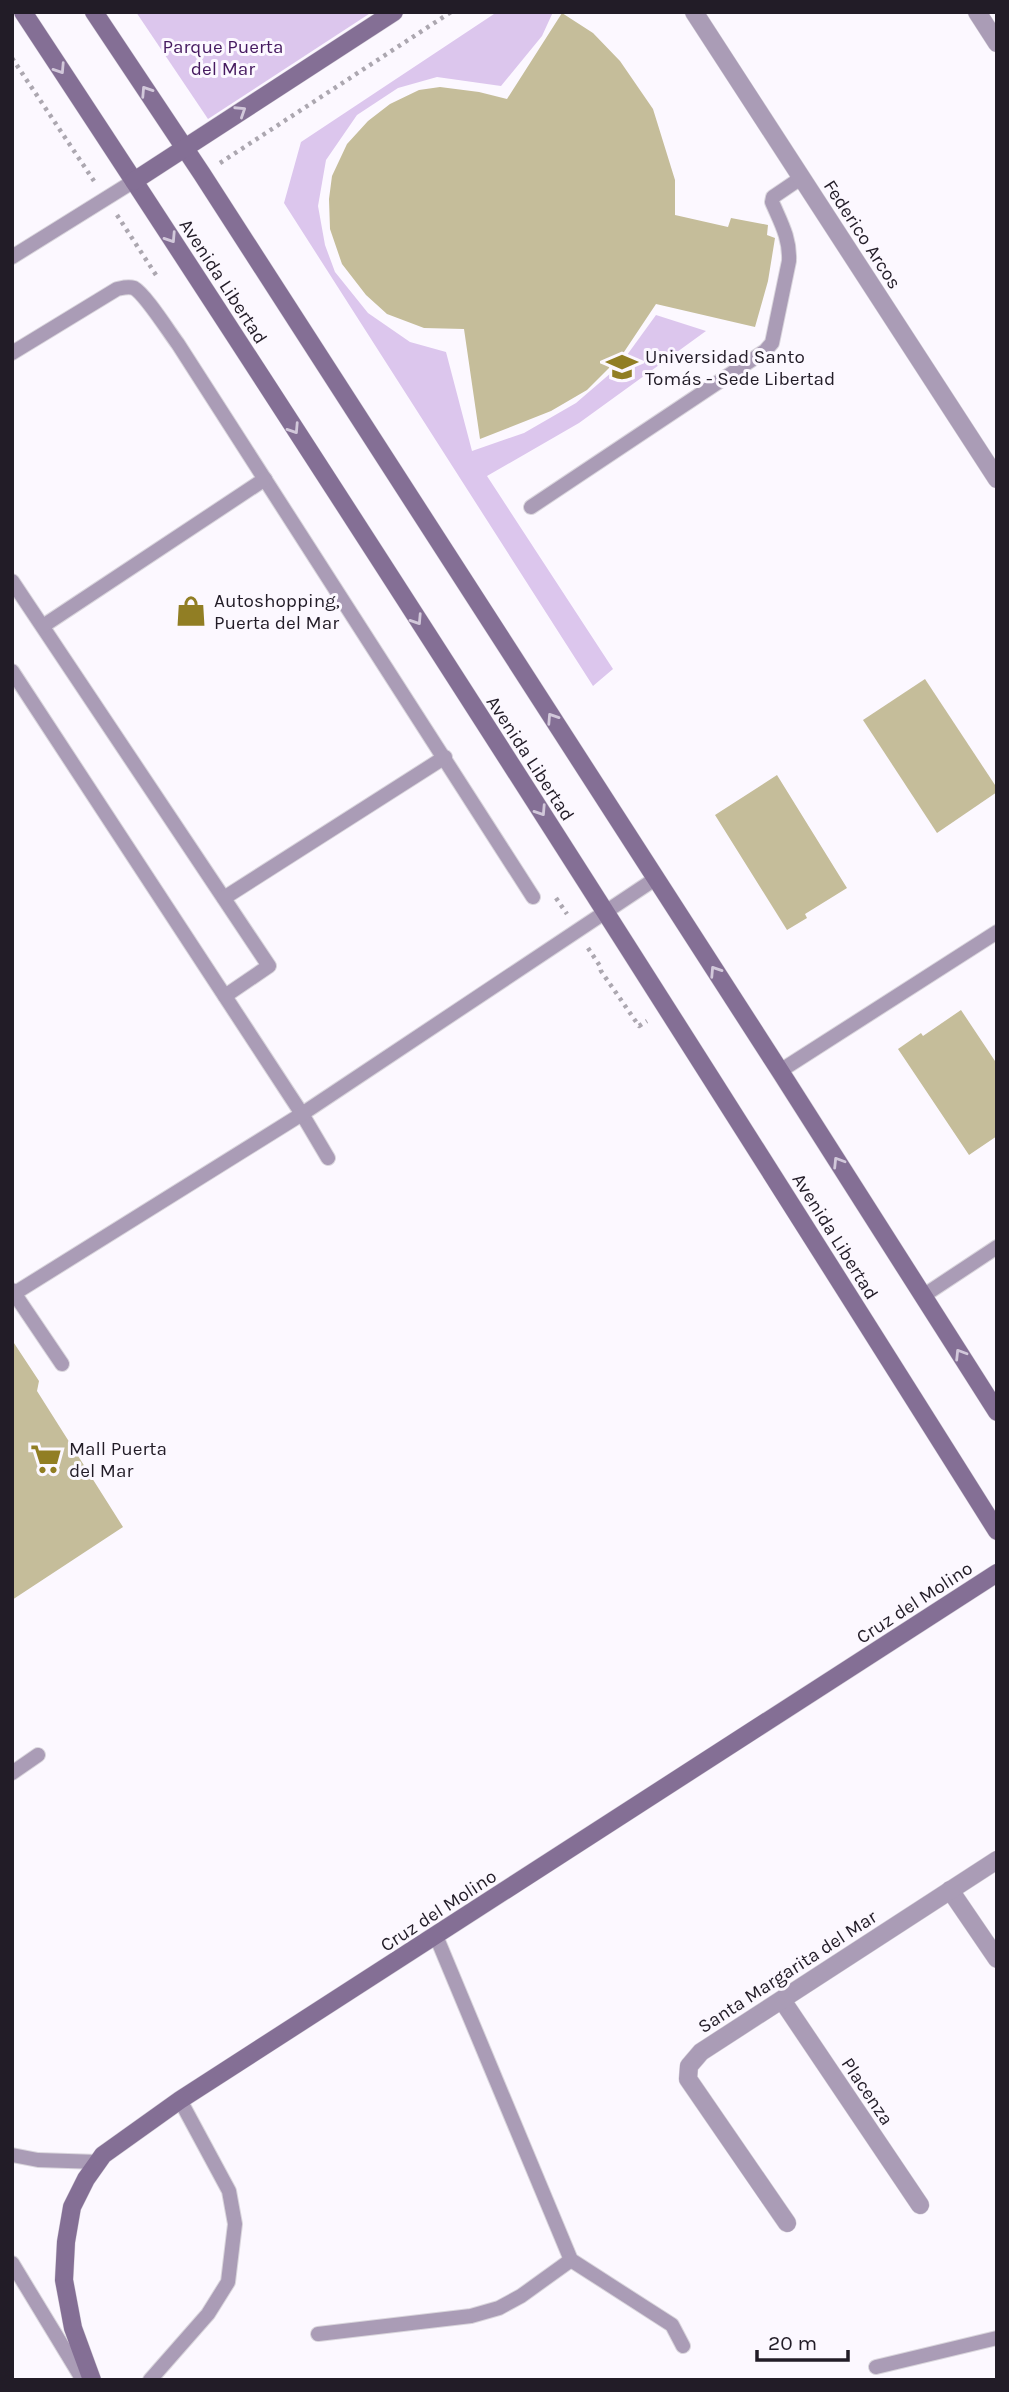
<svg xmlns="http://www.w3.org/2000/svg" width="1009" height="2392" font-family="Karla,sans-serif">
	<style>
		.green { fill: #dcc6ed }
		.building { fill: #c5bd9a }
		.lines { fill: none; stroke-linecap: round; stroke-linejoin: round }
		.lane-casing { stroke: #d9d5dc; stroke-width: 16 }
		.street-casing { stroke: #d9d5dc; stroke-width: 19 }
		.secondary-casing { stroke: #d9d5dc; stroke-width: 19 }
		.path { stroke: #aca7b0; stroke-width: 4.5; stroke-dasharray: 3.5 5; stroke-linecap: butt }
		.lane { stroke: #aa9cb6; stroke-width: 14 }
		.street { stroke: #aa9cb6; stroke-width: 18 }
		.secondary { stroke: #846f95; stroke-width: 18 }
		.oneway { stroke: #d2c8da }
		.labels { text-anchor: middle; stroke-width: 6; stroke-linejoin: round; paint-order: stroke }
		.park-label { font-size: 19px; fill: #461a60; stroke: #fcf8ff }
		.street-label { font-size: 19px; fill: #221c27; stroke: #fcf8ff }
		.poi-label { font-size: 19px; fill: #221c27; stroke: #fcf8ff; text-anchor: start }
	</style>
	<rect width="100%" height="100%" fill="#fcf8ff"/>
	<!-- green -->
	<g class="green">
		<path d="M 136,12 L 372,12 L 208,119 Z"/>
		<path d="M 497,12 L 553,12 L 542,36 L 501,86 L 437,77 L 398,88 L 357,115 L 326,160 L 318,206 L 325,245 L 335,272 L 368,313 L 410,342 L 446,352 L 472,451 L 524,433 L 576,403 L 619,366 L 656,315 L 706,331 L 579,423 L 487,476 L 613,669 L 593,686 L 284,203 L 301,142 Z"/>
	</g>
	<!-- building -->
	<g class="building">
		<path d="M 562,13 L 593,33 L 620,61 L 653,109 L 675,180 L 675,215 L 728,227 L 731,218 L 768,225 L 767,235 L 775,238 L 768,281 L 755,327 L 656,304 L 622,355 L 587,390 L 551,411 L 480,439 L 464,329 L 424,328 L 387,314 L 366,295 L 342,264 L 330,229 L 329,199 L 332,176 L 347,144 L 368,121 L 390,104 L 419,90 L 440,87 L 479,92 L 507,99 Z"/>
		<path d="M 925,679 L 997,788 L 997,792 L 937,833 L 863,720 Z"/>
		<path d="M 777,775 L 847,888 L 805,914 L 807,918 L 787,930 L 715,815 Z"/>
		<path d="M 961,1010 L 997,1064 L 997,1136 L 969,1155 L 898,1049 L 921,1033 L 923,1036 Z"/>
		<path d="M 12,1340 L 39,1381 L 37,1391 L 123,1527 L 12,1600 Z"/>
	</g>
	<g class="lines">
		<defs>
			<g id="lane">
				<path d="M 12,257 L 134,181"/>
				<path d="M 12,353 L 117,289 C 122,288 128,286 134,288 C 145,294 169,332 178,344 L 533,897"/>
				<path d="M 531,507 L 765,351 L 772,343 L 789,261 C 790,238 781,223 772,202 L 773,197 L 801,178"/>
				<path d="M 12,581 L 269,966 L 225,996"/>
				<path d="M 43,626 L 265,479"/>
				<path d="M 12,671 L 302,1114 L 328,1158"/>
				<path d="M 224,898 L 445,757"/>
				<path d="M 780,1071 L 997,932"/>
				<path d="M 12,1290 L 62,1364"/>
				<path d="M 15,1293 L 302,1114 L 655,879"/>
				<path d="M 923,1296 L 997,1247"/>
				<path d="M 12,1773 L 38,1755"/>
				<path d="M 436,1936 L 571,2260 L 672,2325 L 683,2346"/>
				<path d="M 12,2155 L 38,2160 L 98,2162"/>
				<path d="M 12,2263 L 83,2380"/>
				<path d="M 318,2334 L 471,2316 L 499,2308 L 521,2296 L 571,2260"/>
				<path d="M 876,2367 L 997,2338"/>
				<path d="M 150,2380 L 208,2314 L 228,2282 L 235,2224 L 229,2191 L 180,2100"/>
			</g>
			<g id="street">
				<path d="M 694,12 L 997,479"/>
				<path d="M 977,12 L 997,43"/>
				<path d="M 950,1890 L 997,1959"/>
				<path d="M 782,2000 L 920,2205"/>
				<path d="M 787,2223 L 688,2079 L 689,2066 L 701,2052 L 997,1860"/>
			</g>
			<g id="secondary">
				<path d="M 23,12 C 354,514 677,1022 997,1531"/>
				<path d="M 94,12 L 202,174 L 780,1071 L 997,1412"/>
				<path d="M 134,181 L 394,12"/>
				<path d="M 92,2380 L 73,2328 L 64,2280 L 66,2242 L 72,2207 L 86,2179 L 103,2155 L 180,2100 L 997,1573"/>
			</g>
		</defs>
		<!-- lane casing -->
		<use href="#lane" class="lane-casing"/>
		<!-- street casing -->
		<use href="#street" class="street-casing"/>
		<!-- secondary casing -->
		<use href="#secondary" class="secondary-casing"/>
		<!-- path -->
		<g class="path">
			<path d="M 12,58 L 94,181"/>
			<path d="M 220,163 L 451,12"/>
			<path d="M 117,215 L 156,275"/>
			<path d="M 556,898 L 567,914"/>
			<path d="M 588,948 L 600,966 L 601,971 L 639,1026 L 647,1021"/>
		</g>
		<!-- lane -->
		<use href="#lane" class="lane"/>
		<!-- street -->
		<use href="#street" class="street"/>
		<!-- secondary -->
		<use href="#secondary" class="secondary"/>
	</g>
	<!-- one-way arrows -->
	<defs><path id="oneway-chevron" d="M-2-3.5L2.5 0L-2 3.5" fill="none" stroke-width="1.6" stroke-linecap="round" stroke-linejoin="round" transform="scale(1.75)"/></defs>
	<g class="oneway">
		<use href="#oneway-chevron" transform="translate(60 69) rotate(57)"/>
		<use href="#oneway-chevron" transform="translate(146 91) rotate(-123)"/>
		<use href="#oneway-chevron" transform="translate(241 111) rotate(-33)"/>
		<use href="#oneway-chevron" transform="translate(171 238) rotate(57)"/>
		<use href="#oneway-chevron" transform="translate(294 429) rotate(57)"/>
		<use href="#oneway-chevron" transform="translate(417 620) rotate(57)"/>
		<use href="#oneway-chevron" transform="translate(552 718) rotate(-123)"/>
		<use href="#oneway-chevron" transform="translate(541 811) rotate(57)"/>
		<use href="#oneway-chevron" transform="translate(715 971) rotate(-123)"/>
		<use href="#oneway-chevron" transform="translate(838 1162) rotate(-122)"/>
		<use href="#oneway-chevron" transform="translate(960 1354) rotate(-122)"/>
	</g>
	<!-- icons -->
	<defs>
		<symbol id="university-bare" viewBox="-9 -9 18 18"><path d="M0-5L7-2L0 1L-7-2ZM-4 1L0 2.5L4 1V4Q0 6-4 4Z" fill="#917e24" stroke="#fcf8ff" stroke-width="2.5" paint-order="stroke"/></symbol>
		<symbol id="shop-bare" viewBox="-9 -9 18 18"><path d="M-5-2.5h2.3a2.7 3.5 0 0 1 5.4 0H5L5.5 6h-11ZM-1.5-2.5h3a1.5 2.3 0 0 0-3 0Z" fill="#917e24" stroke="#fcf8ff" stroke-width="2.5" paint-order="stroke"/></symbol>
		<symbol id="supermarket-bare" viewBox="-9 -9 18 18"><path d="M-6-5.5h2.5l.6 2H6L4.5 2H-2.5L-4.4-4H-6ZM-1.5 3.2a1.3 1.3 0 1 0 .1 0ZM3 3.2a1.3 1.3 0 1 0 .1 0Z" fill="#917e24" stroke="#fcf8ff" stroke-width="2.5" paint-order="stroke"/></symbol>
	</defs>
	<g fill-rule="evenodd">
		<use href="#university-bare" x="600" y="345" width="44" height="44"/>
		<use href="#shop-bare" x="169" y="589" width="44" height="44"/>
		<use href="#supermarket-bare" x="24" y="1437" width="44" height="44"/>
	</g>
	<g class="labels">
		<!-- park labels -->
		<g class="park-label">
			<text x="223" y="53">Parque Puerta<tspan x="223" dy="22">del Mar</tspan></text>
		</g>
		<!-- street labels -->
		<g class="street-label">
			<text transform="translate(863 234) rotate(57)" y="7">Federico Arcos</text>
			<text transform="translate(224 281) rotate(57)" y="7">Avenida Libertad</text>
			<text transform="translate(531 758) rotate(57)" y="7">Avenida Libertad</text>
			<text transform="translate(836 1236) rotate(58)" y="7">Avenida Libertad</text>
			<text transform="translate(914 1602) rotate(-33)" y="7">Cruz del Molino</text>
			<text transform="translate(438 1910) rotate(-33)" y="7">Cruz del Molino</text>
			<text transform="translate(787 1971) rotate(-33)" y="7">Santa Margarita del Mar</text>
			<text transform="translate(868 2091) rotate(56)" y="7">Placenza</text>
		</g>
		<!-- poi labels -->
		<g class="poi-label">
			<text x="645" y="363">Universidad Santo<tspan x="645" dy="22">Tomás - Sede Libertad</tspan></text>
			<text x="214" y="607">Autoshopping,<tspan x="214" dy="22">Puerta del Mar</tspan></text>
			<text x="69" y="1455">Mall Puerta<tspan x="69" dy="22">del Mar</tspan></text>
		</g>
	</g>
	<!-- border -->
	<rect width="1009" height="2392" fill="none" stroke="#221c27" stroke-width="28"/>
	<!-- scale -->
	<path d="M757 2350v10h91v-10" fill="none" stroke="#221c27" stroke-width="3.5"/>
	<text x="768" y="2350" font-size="21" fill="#221c27" stroke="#fcf8ff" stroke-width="5" paint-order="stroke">20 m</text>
</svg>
